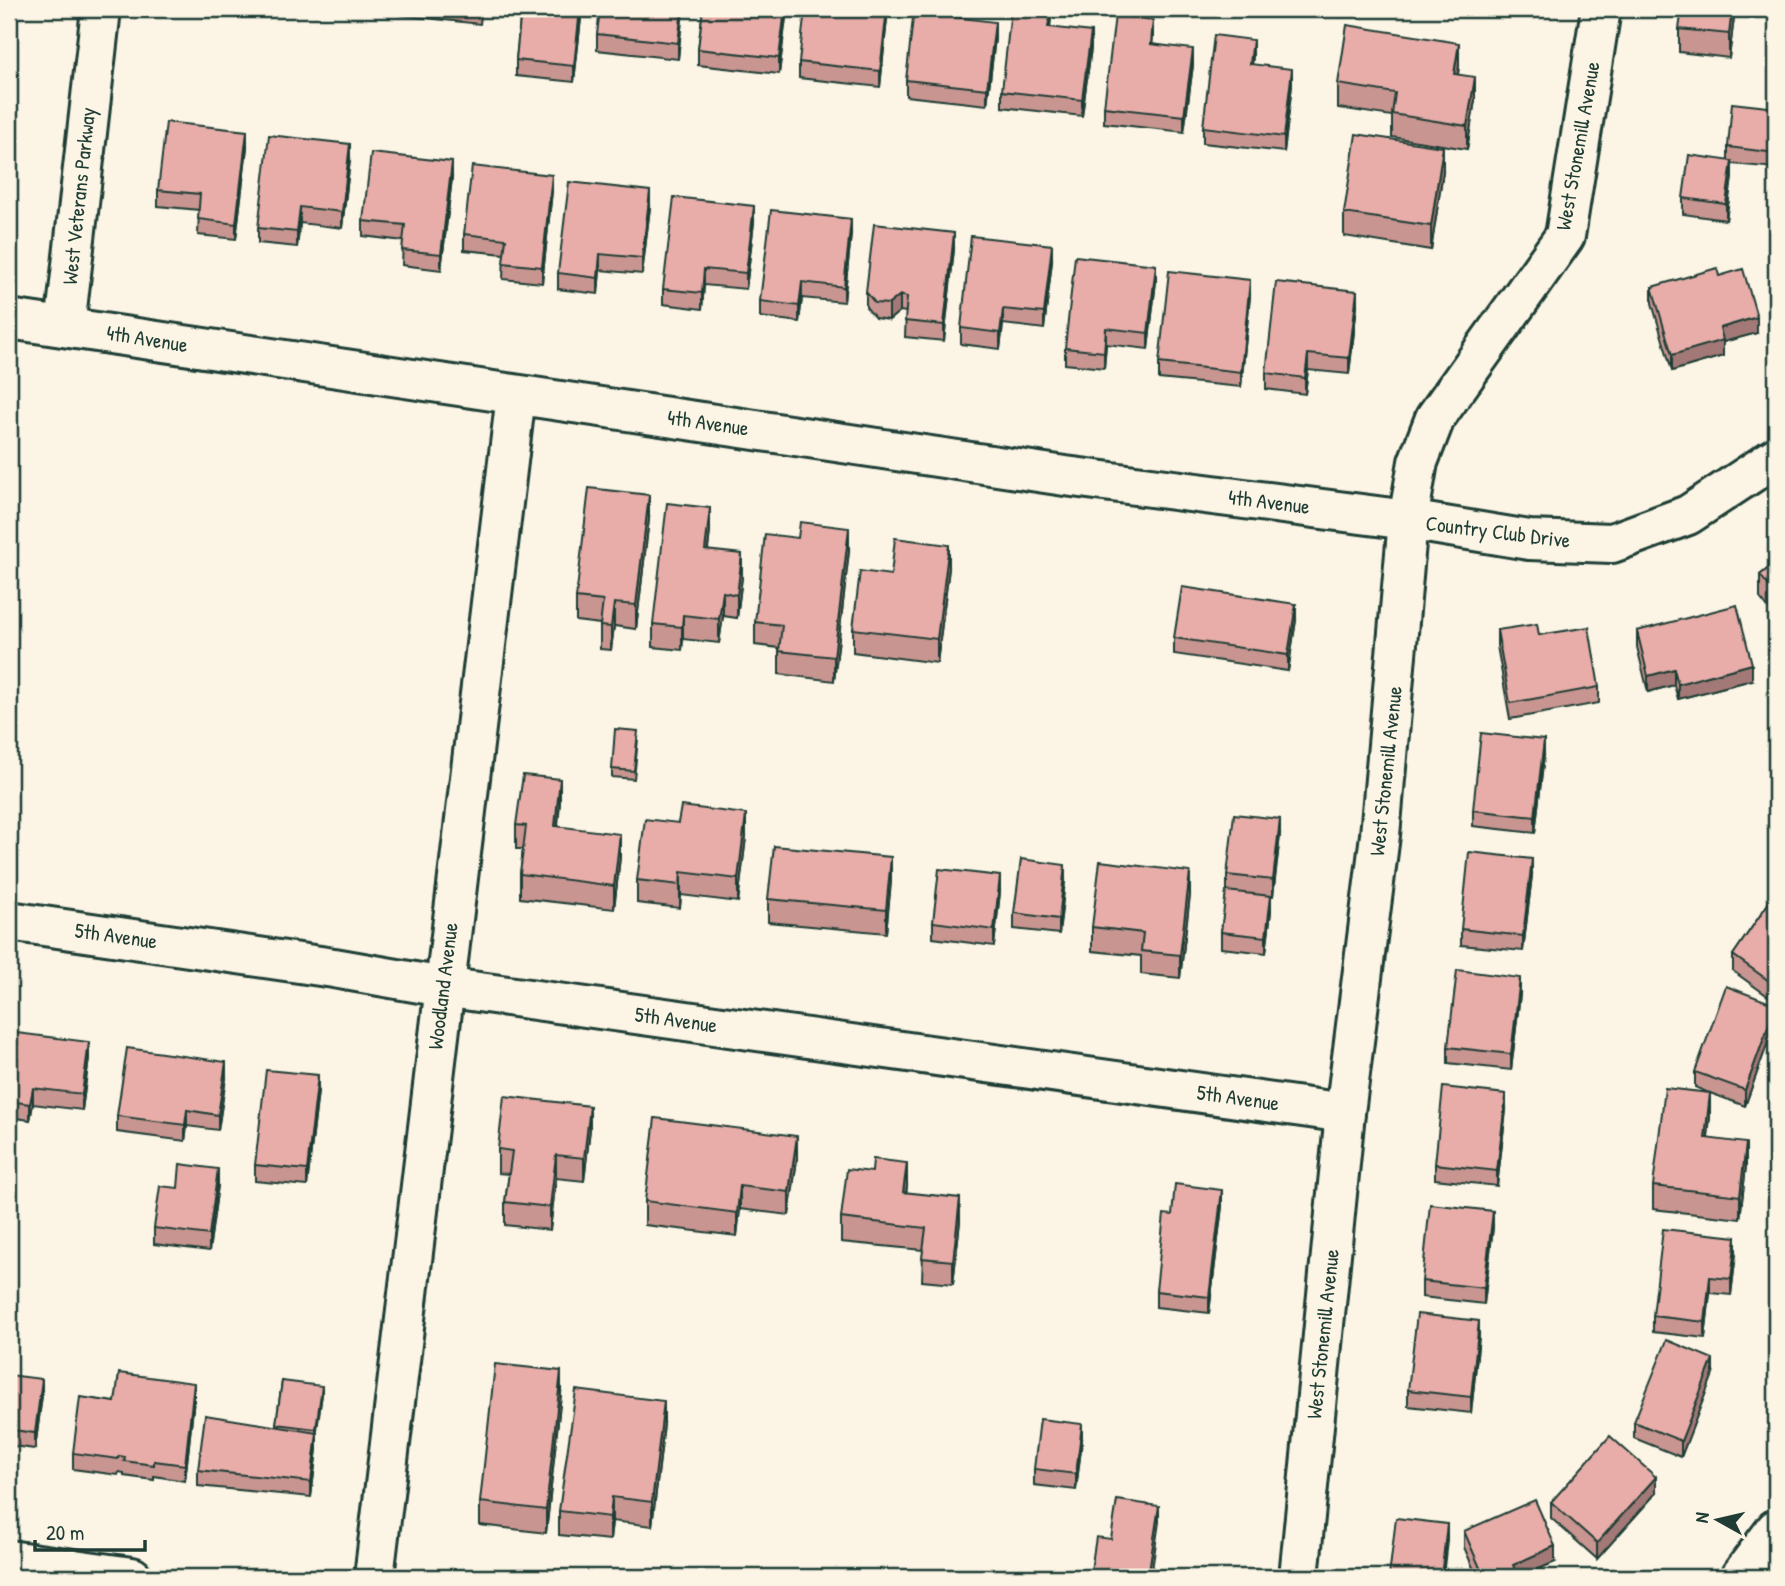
<svg xmlns="http://www.w3.org/2000/svg" width="1785" height="1586" font-family="'Patrick Hand',sans-serif">
	<style>
		.lines { fill: none; stroke-linecap: round; stroke-linejoin: round }
		.minor-casing { stroke: #1f3d34; stroke-width: 44 }
		.minor { stroke: #fcf5e5; stroke-width: 38 }
		.wall { fill: #c89591; stroke: #1f3d34; stroke-width: 2 }
		.shaded-wall { fill: #a27976; stroke: #1f3d34; stroke-width: 2 }
		.building { fill: #e8ada9; stroke: #1f3d34; stroke-width: 2 }
		.labels { text-anchor: middle; stroke-width: 5; stroke-linejoin: round; paint-order: stroke }
		.street-label { font-size: 21px; fill: #1f3d34; stroke: #fcf5e5 }
	</style>
	<rect width="100%" height="100%" fill="#fcf5e5"/>
	<filter id="ink" filterUnits="userSpaceOnUse"><feTurbulence type="fractalNoise" baseFrequency=".0143" numOctaves="2"/><feDisplacementMap in="SourceGraphic" scale="14" xChannelSelector="R" yChannelSelector="G"/><feConvolveMatrix kernelMatrix="1 2 1 2 8 2 1 2 1" color-interpolation-filters="sRGB"/></filter>
	<g filter="url(#ink)">
		<g class="lines">
			<defs>
				<g id="minor">
					<path d="M 9,319 L 1065,476 L 1408,520 L 1529,540 L 1612,543 L 1688,515 L 1776,457"/>
					<path d="M 65,327 L 101,9"/>
					<path d="M 9,921 L 334,968 L 443,987 L 1345,1113"/>
					<path d="M 9,1560 L 132,1577"/>
					<path d="M 374,1577 L 516,395"/>
					<path d="M 1299,1577 L 1345,1113 L 1380,835 L 1408,520 L 1418,462 L 1435,418 L 1565,236 L 1601,9"/>
					<path d="M 1740,1577 L 1776,1529"/>
				</g>
			</defs>
			<!-- minor casing -->
			<use href="#minor" class="minor-casing"/>
			<!-- minor -->
			<use href="#minor" class="minor"/>
		</g>
		<!-- wall -->
		<g class="wall">
			<path d="M 399,9 L 482,9 L 480,24 L 399,15 Z"/>
			<path d="M 500,9 L 582,9 L 574,82 L 516,76 L 516,60 L 520,19 L 500,16 Z"/>
			<path d="M 683,9 L 678,59 L 597,50 L 597,34 Z"/>
			<path d="M 703,9 L 787,9 L 779,74 L 698,65 L 698,49 Z"/>
			<path d="M 888,9 L 880,87 L 799,78 L 799,62 Z"/>
			<path d="M 956,9 L 955,17 L 995,38 L 987,105 L 906,96 L 906,80 Z"/>
			<path d="M 1051,9 L 1050,28 L 1091,48 L 1082,116 L 1002,107 L 1002,91 Z"/>
			<path d="M 1735,9 L 1729,58 L 1679,52 L 1679,29 Z"/>
			<path d="M 1153,36 L 1152,44 L 1193,65 L 1184,132 L 1104,123 L 1104,107 Z"/>
			<path d="M 1253,56 L 1252,64 L 1292,85 L 1284,152 L 1203,143 L 1203,127 Z"/>
			<path d="M 1459,66 L 1458,75 L 1475,100 L 1467,149 L 1392,137 L 1392,116 L 1338,108 L 1338,84 Z"/>
			<path d="M 1776,108 L 1776,168 L 1732,164 L 1732,177 L 1726,220 L 1683,214 L 1683,198 L 1728,161 L 1728,147 Z"/>
			<path d="M 247,147 L 236,239 L 198,235 L 199,210 L 158,206 L 158,190 Z"/>
			<path d="M 350,160 L 342,228 L 300,223 L 297,247 L 258,243 L 258,228 Z"/>
			<path d="M 1443,171 L 1431,250 L 1344,236 L 1344,213 Z"/>
			<path d="M 452,178 L 441,270 L 402,265 L 403,241 L 363,236 L 363,221 Z"/>
			<path d="M 552,191 L 542,283 L 503,279 L 504,254 L 464,250 L 464,234 Z"/>
			<path d="M 650,207 L 642,274 L 600,270 L 598,294 L 558,289 L 558,273 Z"/>
			<path d="M 754,222 L 746,289 L 704,285 L 702,309 L 663,304 L 663,289 Z"/>
			<path d="M 851,234 L 844,302 L 802,298 L 799,322 L 760,317 L 760,301 Z"/>
			<path d="M 954,249 L 944,341 L 905,337 L 906,312 L 900,311 L 889,320 L 875,318 L 866,307 L 866,292 Z"/>
			<path d="M 1052,261 L 1044,329 L 1003,324 L 1000,349 L 961,344 L 961,328 Z"/>
			<path d="M 1719,276 L 1757,333 L 1723,342 L 1723,356 L 1672,371 L 1652,303 L 1652,287 Z"/>
			<path d="M 1156,281 L 1148,349 L 1106,344 L 1104,368 L 1065,364 L 1065,348 Z"/>
			<path d="M 1250,296 L 1241,387 L 1159,379 L 1159,363 Z"/>
			<path d="M 1357,306 L 1349,374 L 1308,370 L 1305,394 L 1266,389 L 1266,373 Z"/>
			<path d="M 649,519 L 636,629 L 614,626 L 611,650 L 600,649 L 600,624 L 576,621 L 576,598 Z"/>
			<path d="M 710,531 L 708,550 L 742,577 L 737,618 L 723,616 L 719,643 L 683,639 L 682,650 L 653,647 L 653,624 Z"/>
			<path d="M 849,551 L 834,681 L 779,674 L 779,648 L 755,645 L 755,622 Z"/>
			<path d="M 1776,562 L 1776,618 L 1760,598 L 1760,575 Z"/>
			<path d="M 949,568 L 937,663 L 853,652 L 853,629 L 891,575 Z"/>
			<path d="M 1296,620 L 1288,671 L 1174,654 L 1174,638 Z"/>
			<path d="M 1497,630 L 1539,635 L 1599,687 L 1599,703 L 1510,719 L 1497,646 Z"/>
			<path d="M 1637,631 L 1752,680 L 1678,699 L 1674,685 L 1648,692 L 1637,647 Z"/>
			<path d="M 638,739 L 634,779 L 612,777 L 612,769 Z"/>
			<path d="M 1544,756 L 1535,833 L 1473,826 L 1473,810 Z"/>
			<path d="M 560,802 L 558,826 L 620,857 L 614,909 L 520,898 L 520,874 L 523,849 L 516,849 L 516,825 Z"/>
			<path d="M 1280,835 L 1273,896 L 1271,896 L 1271,911 L 1266,953 L 1221,948 L 1221,932 L 1227,891 L 1227,875 Z"/>
			<path d="M 746,837 L 738,902 L 681,895 L 680,908 L 637,903 L 637,880 Z"/>
			<path d="M 1532,875 L 1523,951 L 1461,945 L 1461,929 Z"/>
			<path d="M 891,881 L 886,933 L 768,922 L 768,899 Z"/>
			<path d="M 1065,881 L 1059,934 L 1014,929 L 1014,913 Z"/>
			<path d="M 1000,892 L 994,946 L 933,938 L 933,922 Z"/>
			<path d="M 1776,892 L 1776,993 L 1772,999 L 1733,971 L 1733,955 Z"/>
			<path d="M 1190,895 L 1180,978 L 1141,974 L 1141,956 L 1092,951 L 1092,927 Z"/>
			<path d="M 1520,994 L 1511,1070 L 1448,1063 L 1448,1047 Z"/>
			<path d="M 1776,1020 L 1745,1106 L 1710,1093 L 1710,1116 L 1708,1139 L 1746,1166 L 1740,1219 L 1653,1209 L 1653,1186 L 1709,1093 L 1695,1087 L 1695,1072 Z"/>
			<path d="M 9,1032 L 89,1058 L 82,1110 L 33,1104 L 30,1120 L 9,1117 Z"/>
			<path d="M 226,1078 L 218,1130 L 187,1126 L 185,1141 L 117,1132 L 117,1116 Z"/>
			<path d="M 318,1091 L 307,1186 L 255,1181 L 255,1165 Z"/>
			<path d="M 1506,1110 L 1497,1186 L 1435,1179 L 1435,1164 Z"/>
			<path d="M 590,1129 L 584,1181 L 556,1178 L 550,1230 L 505,1225 L 505,1202 L 509,1174 L 498,1173 L 498,1149 Z"/>
			<path d="M 797,1159 L 789,1215 L 740,1209 L 737,1236 L 645,1225 L 645,1201 Z"/>
			<path d="M 218,1185 L 209,1251 L 154,1244 L 154,1228 L 178,1188 Z"/>
			<path d="M 907,1186 L 906,1193 L 960,1221 L 953,1284 L 922,1281 L 923,1250 L 841,1242 L 841,1218 Z"/>
			<path d="M 1222,1206 L 1209,1313 L 1156,1307 L 1156,1291 L 1172,1215 Z"/>
			<path d="M 1493,1227 L 1484,1304 L 1422,1297 L 1422,1281 Z"/>
			<path d="M 1736,1253 L 1731,1295 L 1710,1293 L 1705,1338 L 1653,1332 L 1653,1316 Z"/>
			<path d="M 1479,1336 L 1471,1413 L 1408,1406 L 1408,1390 Z"/>
			<path d="M 1713,1374 L 1681,1457 L 1634,1438 L 1634,1422 Z"/>
			<path d="M 9,1375 L 42,1395 L 35,1449 L 13,1446 L 12,1454 L 9,1453 Z"/>
			<path d="M 282,1381 L 322,1394 L 316,1433 L 317,1449 L 311,1497 L 198,1486 L 198,1470 L 276,1426 Z"/>
			<path d="M 561,1394 L 546,1533 L 480,1525 L 480,1502 Z"/>
			<path d="M 194,1399 L 185,1481 L 154,1476 L 154,1480 L 124,1476 L 124,1473 L 119,1472 L 118,1475 L 73,1469 L 73,1453 L 115,1402 Z"/>
			<path d="M 664,1424 L 652,1526 L 612,1521 L 610,1540 L 559,1535 L 559,1511 Z"/>
			<path d="M 1082,1440 L 1076,1490 L 1034,1485 L 1034,1469 Z"/>
			<path d="M 1656,1493 L 1597,1559 L 1551,1518 L 1551,1502 Z"/>
			<path d="M 1464,1531 L 1555,1562 L 1520,1577 L 1477,1577 L 1464,1547 Z"/>
		</g>
		<!-- shaded-wall -->
		<g class="shaded-wall">
			<path d="M 580,9 L 582,9 L 574,82 L 574,66 Z"/>
			<path d="M 682,9 L 683,9 L 678,59 L 678,43 Z"/>
			<path d="M 785,9 L 787,9 L 779,74 L 779,58 Z"/>
			<path d="M 887,9 L 888,9 L 880,87 L 880,71 Z"/>
			<path d="M 1051,9 L 1051,19 L 1048,43 L 1048,27 Z"/>
			<path d="M 1732,9 L 1735,9 L 1729,58 L 1729,34 Z"/>
			<path d="M 1153,20 L 1153,36 L 1151,60 L 1151,44 Z"/>
			<path d="M 995,22 L 995,38 L 987,105 L 987,89 Z"/>
			<path d="M 1091,32 L 1091,48 L 1082,116 L 1082,100 Z"/>
			<path d="M 1253,40 L 1253,56 L 1250,80 L 1250,64 Z"/>
			<path d="M 1459,43 L 1459,66 L 1454,97 L 1454,74 Z"/>
			<path d="M 1193,49 L 1193,65 L 1184,132 L 1184,116 Z"/>
			<path d="M 1292,69 L 1292,85 L 1284,152 L 1284,137 Z"/>
			<path d="M 1475,77 L 1475,100 L 1467,149 L 1467,126 Z"/>
			<path d="M 247,131 L 247,147 L 236,239 L 236,224 Z"/>
			<path d="M 350,144 L 350,160 L 342,228 L 342,212 Z"/>
			<path d="M 1443,147 L 1443,171 L 1431,250 L 1431,226 Z"/>
			<path d="M 1732,161 L 1732,177 L 1726,220 L 1726,204 Z"/>
			<path d="M 452,162 L 452,178 L 441,270 L 441,254 Z"/>
			<path d="M 552,175 L 552,191 L 542,283 L 542,267 Z"/>
			<path d="M 650,191 L 650,207 L 642,274 L 642,258 Z"/>
			<path d="M 754,206 L 754,222 L 746,289 L 746,273 Z"/>
			<path d="M 300,207 L 300,223 L 297,247 L 297,232 Z"/>
			<path d="M 851,219 L 851,234 L 844,302 L 844,287 Z"/>
			<path d="M 954,233 L 954,249 L 944,341 L 944,325 Z"/>
			<path d="M 1052,245 L 1052,261 L 1044,329 L 1044,313 Z"/>
			<path d="M 600,254 L 600,270 L 598,294 L 598,278 Z"/>
			<path d="M 1156,265 L 1156,281 L 1148,349 L 1148,333 Z"/>
			<path d="M 704,269 L 704,285 L 702,309 L 702,293 Z"/>
			<path d="M 1250,280 L 1250,296 L 1241,387 L 1241,372 Z"/>
			<path d="M 802,282 L 802,298 L 799,322 L 799,306 Z"/>
			<path d="M 1357,291 L 1357,306 L 1349,374 L 1349,358 Z"/>
			<path d="M 900,295 L 900,311 L 889,320 L 889,304 Z"/>
			<path d="M 1003,309 L 1003,324 L 1000,349 L 1000,333 Z"/>
			<path d="M 1757,317 L 1757,333 L 1723,342 L 1723,356 L 1672,371 L 1672,355 L 1720,328 Z"/>
			<path d="M 1106,328 L 1106,344 L 1104,368 L 1104,352 Z"/>
			<path d="M 1308,354 L 1308,370 L 1305,394 L 1305,378 Z"/>
			<path d="M 649,495 L 649,519 L 636,629 L 636,605 Z"/>
			<path d="M 710,508 L 710,531 L 705,573 L 705,550 Z"/>
			<path d="M 849,528 L 849,551 L 834,681 L 834,657 Z"/>
			<path d="M 949,545 L 949,568 L 937,663 L 937,639 Z"/>
			<path d="M 742,554 L 742,577 L 737,618 L 737,595 Z"/>
			<path d="M 723,592 L 723,616 L 719,643 L 719,619 Z"/>
			<path d="M 614,603 L 614,626 L 611,650 L 611,627 Z"/>
			<path d="M 1296,604 L 1296,620 L 1288,671 L 1288,655 Z"/>
			<path d="M 683,615 L 683,639 L 682,650 L 682,627 Z"/>
			<path d="M 1752,664 L 1752,680 L 1678,699 L 1678,684 Z"/>
			<path d="M 1674,669 L 1674,685 L 1648,692 L 1648,676 Z"/>
			<path d="M 1544,740 L 1544,756 L 1535,833 L 1535,817 Z"/>
			<path d="M 560,779 L 560,802 L 555,849 L 555,826 Z"/>
			<path d="M 746,814 L 746,837 L 738,902 L 738,879 Z"/>
			<path d="M 1280,819 L 1280,835 L 1273,896 L 1273,880 Z"/>
			<path d="M 620,834 L 620,857 L 614,909 L 614,886 Z"/>
			<path d="M 891,857 L 891,881 L 886,933 L 886,910 Z"/>
			<path d="M 1532,859 L 1532,875 L 1523,951 L 1523,936 Z"/>
			<path d="M 1065,865 L 1065,881 L 1059,934 L 1059,919 Z"/>
			<path d="M 681,872 L 681,895 L 680,908 L 680,885 Z"/>
			<path d="M 1190,872 L 1190,895 L 1180,978 L 1180,955 Z"/>
			<path d="M 1000,876 L 1000,892 L 994,946 L 994,930 Z"/>
			<path d="M 1271,896 L 1271,911 L 1266,953 L 1266,937 Z"/>
			<path d="M 1776,977 L 1776,993 L 1772,999 L 1772,983 Z"/>
			<path d="M 1520,978 L 1520,994 L 1511,1070 L 1511,1054 Z"/>
			<path d="M 1776,1005 L 1776,1020 L 1745,1106 L 1745,1090 Z"/>
			<path d="M 89,1042 L 89,1058 L 82,1110 L 82,1094 Z"/>
			<path d="M 226,1062 L 226,1078 L 218,1130 L 218,1115 Z"/>
			<path d="M 318,1075 L 318,1091 L 307,1186 L 307,1170 Z"/>
			<path d="M 33,1088 L 33,1104 L 30,1120 L 30,1104 Z"/>
			<path d="M 1710,1093 L 1710,1116 L 1705,1162 L 1705,1138 Z"/>
			<path d="M 1506,1094 L 1506,1110 L 1497,1186 L 1497,1171 Z"/>
			<path d="M 590,1106 L 590,1129 L 584,1181 L 584,1158 Z"/>
			<path d="M 187,1110 L 187,1126 L 185,1141 L 185,1125 Z"/>
			<path d="M 797,1136 L 797,1159 L 789,1215 L 789,1192 Z"/>
			<path d="M 1746,1143 L 1746,1166 L 1740,1219 L 1740,1196 Z"/>
			<path d="M 556,1155 L 556,1178 L 550,1230 L 550,1207 Z"/>
			<path d="M 907,1163 L 907,1186 L 903,1216 L 903,1192 Z"/>
			<path d="M 218,1169 L 218,1185 L 209,1251 L 209,1235 Z"/>
			<path d="M 740,1186 L 740,1209 L 737,1236 L 737,1213 Z"/>
			<path d="M 1222,1190 L 1222,1206 L 1209,1313 L 1209,1297 Z"/>
			<path d="M 960,1198 L 960,1221 L 953,1284 L 953,1261 Z"/>
			<path d="M 1493,1211 L 1493,1227 L 1484,1304 L 1484,1288 Z"/>
			<path d="M 1736,1237 L 1736,1253 L 1731,1295 L 1731,1279 Z"/>
			<path d="M 1710,1277 L 1710,1293 L 1705,1338 L 1705,1322 Z"/>
			<path d="M 1479,1321 L 1479,1336 L 1471,1413 L 1471,1397 Z"/>
			<path d="M 1713,1359 L 1713,1374 L 1681,1457 L 1681,1441 Z"/>
			<path d="M 561,1371 L 561,1394 L 546,1533 L 546,1510 Z"/>
			<path d="M 42,1379 L 42,1395 L 35,1449 L 35,1433 Z"/>
			<path d="M 194,1383 L 194,1399 L 185,1481 L 185,1465 Z"/>
			<path d="M 322,1386 L 322,1394 L 316,1437 L 316,1429 Z"/>
			<path d="M 664,1401 L 664,1424 L 652,1526 L 652,1502 Z"/>
			<path d="M 1082,1424 L 1082,1440 L 1076,1490 L 1076,1474 Z"/>
			<path d="M 317,1433 L 317,1449 L 311,1497 L 311,1482 Z"/>
			<path d="M 1656,1477 L 1656,1493 L 1597,1559 L 1597,1543 Z"/>
			<path d="M 612,1497 L 612,1521 L 610,1540 L 610,1517 Z"/>
			<path d="M 1159,1506 L 1159,1522 L 1151,1577 L 1148,1577 Z"/>
			<path d="M 1447,1524 L 1447,1540 L 1443,1577 L 1441,1577 Z"/>
			<path d="M 1555,1546 L 1555,1562 L 1520,1577 L 1513,1577 L 1513,1565 Z"/>
		</g>
		<!-- building -->
		<g class="building">
			<path d="M 521,9 L 580,9 L 574,66 L 516,60 Z"/>
			<path d="M 600,9 L 682,9 L 678,43 L 597,34 Z"/>
			<path d="M 703,9 L 785,9 L 779,58 L 698,49 Z"/>
			<path d="M 805,9 L 887,9 L 880,71 L 799,62 Z"/>
			<path d="M 914,9 L 954,9 L 953,17 L 995,22 L 987,89 L 906,80 Z"/>
			<path d="M 1011,9 L 1051,9 L 1048,27 L 1091,32 L 1082,100 L 1002,91 Z"/>
			<path d="M 1682,9 L 1732,9 L 1729,34 L 1679,29 Z"/>
			<path d="M 1115,15 L 1153,20 L 1151,44 L 1193,49 L 1184,116 L 1104,107 Z"/>
			<path d="M 1347,25 L 1459,43 L 1454,74 L 1475,77 L 1467,126 L 1392,114 L 1395,93 L 1338,84 Z"/>
			<path d="M 1214,35 L 1253,40 L 1250,64 L 1292,69 L 1284,137 L 1203,127 Z"/>
			<path d="M 1732,103 L 1776,108 L 1776,153 L 1728,147 Z"/>
			<path d="M 166,122 L 247,131 L 236,224 L 198,219 L 200,194 L 158,190 Z"/>
			<path d="M 1356,134 L 1443,147 L 1431,226 L 1344,213 Z"/>
			<path d="M 269,135 L 350,144 L 342,212 L 300,207 L 297,232 L 258,228 Z"/>
			<path d="M 371,153 L 452,162 L 441,254 L 402,250 L 405,225 L 363,221 Z"/>
			<path d="M 1689,155 L 1732,161 L 1726,204 L 1683,198 Z"/>
			<path d="M 472,166 L 552,175 L 542,267 L 503,263 L 506,239 L 464,234 Z"/>
			<path d="M 569,182 L 650,191 L 642,258 L 600,254 L 598,278 L 558,273 Z"/>
			<path d="M 674,197 L 754,206 L 746,273 L 704,269 L 702,293 L 663,289 Z"/>
			<path d="M 771,210 L 851,219 L 844,287 L 802,282 L 799,306 L 760,301 Z"/>
			<path d="M 874,224 L 954,233 L 944,325 L 905,321 L 907,297 L 900,295 L 889,304 L 875,303 L 866,292 Z"/>
			<path d="M 971,236 L 1052,245 L 1044,313 L 1003,309 L 1000,333 L 961,328 Z"/>
			<path d="M 1075,256 L 1156,265 L 1148,333 L 1106,328 L 1104,352 L 1065,348 Z"/>
			<path d="M 1717,268 L 1719,276 L 1743,269 L 1757,317 L 1720,328 L 1723,340 L 1672,355 L 1652,287 Z"/>
			<path d="M 1169,271 L 1250,280 L 1241,372 L 1159,363 Z"/>
			<path d="M 1276,282 L 1357,291 L 1349,358 L 1308,354 L 1305,378 L 1266,373 Z"/>
			<path d="M 589,488 L 649,495 L 636,605 L 614,603 L 611,627 L 600,626 L 603,601 L 576,598 Z"/>
			<path d="M 667,503 L 710,508 L 705,550 L 742,554 L 737,595 L 723,592 L 719,619 L 683,615 L 682,627 L 653,624 Z"/>
			<path d="M 800,522 L 849,528 L 834,657 L 779,651 L 782,625 L 755,622 L 765,534 L 798,538 Z"/>
			<path d="M 895,538 L 949,545 L 937,639 L 853,629 L 860,571 L 891,575 Z"/>
			<path d="M 1776,562 L 1776,595 L 1760,575 Z"/>
			<path d="M 1182,587 L 1296,604 L 1288,655 L 1174,638 Z"/>
			<path d="M 1737,605 L 1752,664 L 1678,684 L 1674,669 L 1648,676 L 1637,631 Z"/>
			<path d="M 1537,624 L 1539,635 L 1589,627 L 1599,687 L 1510,703 L 1497,630 Z"/>
			<path d="M 615,729 L 638,731 L 634,771 L 612,769 Z"/>
			<path d="M 1481,733 L 1544,740 L 1535,817 L 1473,810 Z"/>
			<path d="M 523,775 L 560,779 L 555,826 L 620,834 L 614,886 L 520,874 L 526,826 L 516,825 Z"/>
			<path d="M 681,806 L 746,814 L 738,879 L 681,872 L 680,885 L 637,880 L 645,819 L 678,823 Z"/>
			<path d="M 1234,814 L 1280,819 L 1273,880 L 1227,875 Z"/>
			<path d="M 774,846 L 891,857 L 886,910 L 768,899 Z"/>
			<path d="M 1469,852 L 1532,859 L 1523,936 L 1461,929 Z"/>
			<path d="M 1021,859 L 1065,865 L 1059,919 L 1014,913 Z"/>
			<path d="M 1100,861 L 1190,872 L 1180,955 L 1141,951 L 1143,933 L 1092,927 Z"/>
			<path d="M 939,869 L 1000,876 L 994,930 L 933,922 Z"/>
			<path d="M 1226,891 L 1271,896 L 1266,937 L 1221,932 Z"/>
			<path d="M 1776,892 L 1776,977 L 1772,983 L 1733,955 Z"/>
			<path d="M 1457,970 L 1520,978 L 1511,1054 L 1448,1047 Z"/>
			<path d="M 1726,986 L 1776,1005 L 1745,1090 L 1695,1072 Z"/>
			<path d="M 9,1032 L 89,1042 L 82,1094 L 33,1088 L 30,1104 L 9,1101 Z"/>
			<path d="M 127,1048 L 226,1062 L 218,1115 L 187,1110 L 185,1125 L 117,1116 Z"/>
			<path d="M 266,1070 L 318,1075 L 307,1170 L 255,1165 Z"/>
			<path d="M 1443,1087 L 1506,1094 L 1497,1171 L 1435,1164 Z"/>
			<path d="M 1665,1088 L 1710,1093 L 1705,1138 L 1746,1143 L 1740,1196 L 1653,1186 Z"/>
			<path d="M 504,1096 L 590,1106 L 584,1158 L 556,1155 L 550,1207 L 505,1202 L 512,1151 L 498,1149 Z"/>
			<path d="M 655,1118 L 797,1136 L 789,1192 L 740,1186 L 737,1213 L 645,1201 Z"/>
			<path d="M 873,1159 L 907,1163 L 903,1192 L 960,1198 L 953,1261 L 922,1258 L 926,1228 L 841,1218 L 847,1169 L 872,1172 Z"/>
			<path d="M 180,1164 L 218,1169 L 209,1235 L 154,1228 L 160,1186 L 178,1188 Z"/>
			<path d="M 1175,1184 L 1222,1190 L 1209,1297 L 1156,1291 L 1164,1214 L 1172,1215 Z"/>
			<path d="M 1430,1204 L 1493,1211 L 1484,1288 L 1422,1281 Z"/>
			<path d="M 1663,1229 L 1736,1237 L 1731,1279 L 1710,1277 L 1705,1322 L 1653,1316 Z"/>
			<path d="M 1417,1314 L 1479,1321 L 1471,1397 L 1408,1390 Z"/>
			<path d="M 1667,1340 L 1713,1359 L 1681,1441 L 1634,1422 Z"/>
			<path d="M 495,1364 L 561,1371 L 546,1510 L 480,1502 Z"/>
			<path d="M 119,1373 L 194,1383 L 185,1465 L 154,1461 L 154,1465 L 124,1461 L 125,1457 L 119,1456 L 118,1459 L 73,1453 L 80,1397 L 115,1402 Z"/>
			<path d="M 9,1375 L 42,1379 L 35,1433 L 13,1430 L 12,1438 L 9,1437 Z"/>
			<path d="M 282,1381 L 322,1386 L 316,1429 L 276,1424 Z"/>
			<path d="M 576,1390 L 664,1401 L 652,1502 L 612,1497 L 610,1517 L 559,1511 Z"/>
			<path d="M 205,1415 L 317,1433 L 311,1482 L 198,1470 Z"/>
			<path d="M 1040,1419 L 1082,1424 L 1076,1474 L 1034,1469 Z"/>
			<path d="M 1610,1436 L 1656,1477 L 1597,1543 L 1551,1502 Z"/>
			<path d="M 1117,1500 L 1159,1506 L 1148,1577 L 1090,1577 L 1096,1537 L 1111,1539 Z"/>
			<path d="M 1535,1500 L 1555,1546 L 1513,1565 L 1518,1577 L 1483,1577 L 1484,1577 L 1464,1531 Z"/>
			<path d="M 1396,1518 L 1447,1524 L 1441,1577 L 1389,1577 Z"/>
		</g>
	</g>
	<g class="labels">
		<!-- street labels -->
		<g class="street-label">
			<text transform="translate(1578 146) rotate(-80)" y="7">West Stonemill Avenue</text>
			<text transform="translate(79 196) rotate(-84)" y="7">West Veterans Parkway</text>
			<text transform="translate(147 339) rotate(9)" y="7">4th Avenue</text>
			<text transform="translate(708 423) rotate(8)" y="7">4th Avenue</text>
			<text transform="translate(1269 502) rotate(7)" y="7">4th Avenue</text>
			<text transform="translate(1498 532) rotate(7)" y="7">Country Club Drive</text>
			<text transform="translate(1386 771) rotate(-84)" y="7">West Stonemill Avenue</text>
			<text transform="translate(116 936) rotate(8)" y="7">5th Avenue</text>
			<text transform="translate(443 986) rotate(-83)" y="7">Woodland Avenue</text>
			<text transform="translate(676 1020) rotate(8)" y="7">5th Avenue</text>
			<text transform="translate(1238 1098) rotate(8)" y="7">5th Avenue</text>
			<text transform="translate(1323 1334) rotate(-84)" y="7">West Stonemill Avenue</text>
		</g>
	</g>
	<!-- margin -->
	<rect width="1785" height="1586" fill="none" stroke="#fcf5e5" stroke-width="35"/>
	<rect x="18" y="18" width="1750" height="1551" fill="none" stroke="#1f3d34" stroke-width="2.5" filter="url(#ink)"/>
	<!-- north arrow -->
	<g transform="translate(1718 1520) rotate(278)" stroke="#fcf5e5" stroke-width="5" paint-order="stroke">
	<path d="M0-5L12 26L0 18L-12 26Z" fill="#1f3d34"/>
	<text y="-10" font-size="19" font-weight="bold" text-anchor="middle" fill="#1f3d34">N</text>
	</g>
	<!-- scale -->
	<path d="M35 1540v10h110v-10" fill="none" stroke="#1f3d34" stroke-width="3.5"/>
	<text x="46" y="1540" font-size="21" fill="#1f3d34" stroke="#fcf5e5" stroke-width="5" paint-order="stroke">20 m</text>
</svg>
